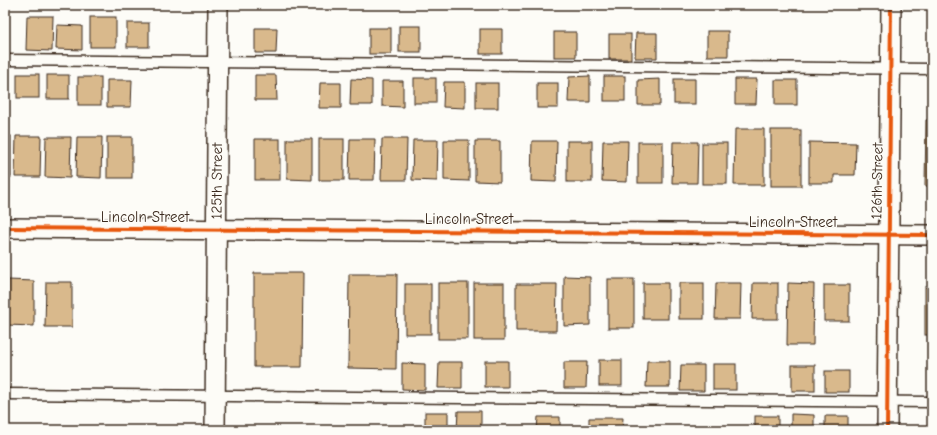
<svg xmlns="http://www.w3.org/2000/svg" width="937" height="435" font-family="'Comic Neue',sans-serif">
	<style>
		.building { fill: #d9b98c; stroke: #3b2a1e }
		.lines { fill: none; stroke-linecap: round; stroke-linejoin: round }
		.lane-casing { stroke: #3b2a1e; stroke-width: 13 }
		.street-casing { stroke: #3b2a1e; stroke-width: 22 }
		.lane { stroke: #fdfcf7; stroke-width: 10 }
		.street { stroke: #fdfcf7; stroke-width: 19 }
		.cycleway-casing { stroke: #fdfcf7; stroke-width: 6 }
		.cycleway { stroke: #e8590c; stroke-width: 4 }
		.labels { text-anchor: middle; stroke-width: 3; stroke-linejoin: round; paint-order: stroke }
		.street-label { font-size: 15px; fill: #3b2a1e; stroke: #fdfcf7 }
	</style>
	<rect width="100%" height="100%" fill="#fdfcf7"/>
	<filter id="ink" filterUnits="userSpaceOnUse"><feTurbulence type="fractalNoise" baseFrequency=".025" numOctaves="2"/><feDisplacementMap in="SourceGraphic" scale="8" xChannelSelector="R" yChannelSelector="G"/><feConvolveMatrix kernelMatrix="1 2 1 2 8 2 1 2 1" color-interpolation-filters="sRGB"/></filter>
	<g filter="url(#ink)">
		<!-- building -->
		<g class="building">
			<path d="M 685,5 L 715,5 L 715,6 Z"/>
			<path d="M 27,16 L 53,16 L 52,51 L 26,50 Z"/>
			<rect x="90" y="17" width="26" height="30"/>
			<rect x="127" y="23" width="22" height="24"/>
			<path d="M 57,25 L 82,26 L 82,50 L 56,49 Z"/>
			<rect x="399" y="26" width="22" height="26"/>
			<path d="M 255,28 L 277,28 L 276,53 L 255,53 Z"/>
			<rect x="369" y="28" width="22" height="26"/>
			<rect x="480" y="29" width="22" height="25"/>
			<rect x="707" y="31" width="21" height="25"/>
			<rect x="554" y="32" width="22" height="25"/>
			<path d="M 636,33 L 657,33 L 657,58 L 635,58 Z"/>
			<rect x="609" y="34" width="22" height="25"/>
			<rect x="5" y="74" width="3" height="24"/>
			<rect x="17" y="74" width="22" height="24"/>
			<rect x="47" y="75" width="22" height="24"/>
			<path d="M 255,75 L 276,75 L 277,100 L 255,100 Z"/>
			<path d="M 590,76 L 590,102 L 568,102 L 569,77 Z"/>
			<rect x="604" y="76" width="21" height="25"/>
			<rect x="78" y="77" width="23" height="28"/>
			<rect x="414" y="78" width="22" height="25"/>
			<path d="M 351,79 L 372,80 L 372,105 L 350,105 Z"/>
			<path d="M 660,79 L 660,105 L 638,105 L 638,80 Z"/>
			<rect x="674" y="79" width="21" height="25"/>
			<path d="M 735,79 L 757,79 L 756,104 L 735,104 Z"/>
			<path d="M 107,80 L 132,80 L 131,107 L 107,107 Z"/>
			<rect x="775" y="80" width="22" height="25"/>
			<path d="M 382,81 L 403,81 L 403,107 L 382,106 Z"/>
			<path d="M 444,82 L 465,82 L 465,108 L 443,107 Z"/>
			<path d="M 320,83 L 341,83 L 341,108 L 319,108 Z"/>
			<rect x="476" y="83" width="22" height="25"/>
			<rect x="537" y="83" width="21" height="25"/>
			<path d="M 926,120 L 932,120 L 932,186 L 925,186 Z"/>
			<path d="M 735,129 L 764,129 L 764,185 L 734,185 Z"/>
			<rect x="771" y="130" width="30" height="56"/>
			<rect x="5" y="136" width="6" height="41"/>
			<path d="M 16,136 L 41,136 L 40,177 L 15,177 Z"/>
			<path d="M 46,137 L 71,137 L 70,178 L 45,177 Z"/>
			<path d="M 77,137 L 102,137 L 101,178 L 76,177 Z"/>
			<rect x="107" y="137" width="25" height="41"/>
			<rect x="255" y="139" width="25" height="41"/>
			<path d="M 287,139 L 312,139 L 312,180 L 287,179 Z"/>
			<rect x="319" y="139" width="25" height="41"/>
			<path d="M 350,139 L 375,139 L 374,180 L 349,180 Z"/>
			<path d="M 382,139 L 407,139 L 406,180 L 381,180 Z"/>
			<path d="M 413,140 L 438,140 L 437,181 L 412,180 Z"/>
			<path d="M 444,140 L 469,140 L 469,181 L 444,180 Z"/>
			<path d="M 475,141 L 500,141 L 500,182 L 475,181 Z"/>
			<path d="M 532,141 L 557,141 L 556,182 L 531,181 Z"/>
			<rect x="567" y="141" width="25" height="41"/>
			<path d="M 603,141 L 628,141 L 627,182 L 602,181 Z"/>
			<rect x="638" y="142" width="25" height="41"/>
			<path d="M 673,142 L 698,142 L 697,183 L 672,183 Z"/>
			<path d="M 809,142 L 856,143 L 855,175 L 834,175 L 834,183 L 809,183 Z"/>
			<rect x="702" y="143" width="25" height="41"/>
			<path d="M 254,273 L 303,273 L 302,367 L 254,367 Z"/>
			<path d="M 349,274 L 397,274 L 396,369 L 348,368 Z"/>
			<path d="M 564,276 L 590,277 L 590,325 L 564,326 Z"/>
			<rect x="608" y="279" width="26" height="49"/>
			<path d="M 8,280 L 34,281 L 34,326 L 7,325 Z"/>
			<path d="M 46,282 L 72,282 L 72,327 L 45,327 Z"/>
			<rect x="438" y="283" width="30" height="56"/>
			<rect x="474" y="283" width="30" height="57"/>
			<rect x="643" y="283" width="25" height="36"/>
			<rect x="679" y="283" width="25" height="36"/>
			<path d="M 716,283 L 741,283 L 740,319 L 715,319 Z"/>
			<path d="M 753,283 L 778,283 L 778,319 L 752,319 Z"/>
			<path d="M 788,283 L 814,284 L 813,345 L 787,345 Z"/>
			<rect x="405" y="284" width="26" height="50"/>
			<path d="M 516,284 L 557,284 L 556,331 L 516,331 Z"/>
			<rect x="824" y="285" width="25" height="36"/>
			<rect x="925" y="287" width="7" height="48"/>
			<rect x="599" y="360" width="23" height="26"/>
			<rect x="485" y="361" width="23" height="26"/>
			<path d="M 647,361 L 670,361 L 670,387 L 646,387 Z"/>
			<path d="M 439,362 L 462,362 L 462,388 L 438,388 Z"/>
			<path d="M 564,362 L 587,362 L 586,388 L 564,388 Z"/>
			<path d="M 402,363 L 425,364 L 425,390 L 402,389 Z"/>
			<rect x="713" y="364" width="23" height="26"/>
			<path d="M 681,365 L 704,365 L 704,391 L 680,391 Z"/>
			<rect x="792" y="365" width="23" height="26"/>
			<rect x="825" y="371" width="24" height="21"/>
			<path d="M 458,411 L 481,411 L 481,430 L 457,430 Z"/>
			<rect x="425" y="412" width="23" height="18"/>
			<path d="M 791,414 L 814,415 L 814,430 L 791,430 Z"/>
			<rect x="755" y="416" width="23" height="14"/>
			<rect x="825" y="416" width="23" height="14"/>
			<path d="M 538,417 L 560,417 L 560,430 L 537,430 Z"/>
			<path d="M 589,418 L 623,418 L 622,430 L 589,430 Z"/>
		</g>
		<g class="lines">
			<defs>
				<g id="lane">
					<path d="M 5,60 L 932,69"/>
					<path d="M 5,394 L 932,402"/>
				</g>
				<g id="street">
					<path d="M 5,228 L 932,235"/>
					<path id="s1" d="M 215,430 L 218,5"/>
					<path d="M 887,430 L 891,5"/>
				</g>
			</defs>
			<!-- lane casing -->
			<use href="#lane" class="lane-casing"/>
			<!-- street casing -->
			<use href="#street" class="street-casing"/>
			<!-- lane -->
			<use href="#lane" class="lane"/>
			<!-- street -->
			<use href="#street" class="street"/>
			<defs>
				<g id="cycleway">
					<path d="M 5,228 L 932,235"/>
					<path d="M 887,430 L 891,5"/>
				</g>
			</defs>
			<!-- cycleway casing -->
			<use href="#cycleway" class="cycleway-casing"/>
			<!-- cycleway -->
			<use href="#cycleway" class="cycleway"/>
		</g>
	</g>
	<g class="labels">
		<!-- street labels -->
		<g class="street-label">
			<text transform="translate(877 181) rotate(-89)" y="5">126th Street</text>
			<text dy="5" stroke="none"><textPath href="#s1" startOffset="249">125th Street</textPath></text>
			<text x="145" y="222">Lincoln Street</text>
			<text x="469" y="224">Lincoln Street</text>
			<text x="793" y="227">Lincoln Street</text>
		</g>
	</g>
	<!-- margin -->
	<rect width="937" height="435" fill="none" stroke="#fdfcf7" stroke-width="20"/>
	<rect x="10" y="10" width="917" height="415" fill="none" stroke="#3b2a1e" stroke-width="1.5" filter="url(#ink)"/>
</svg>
